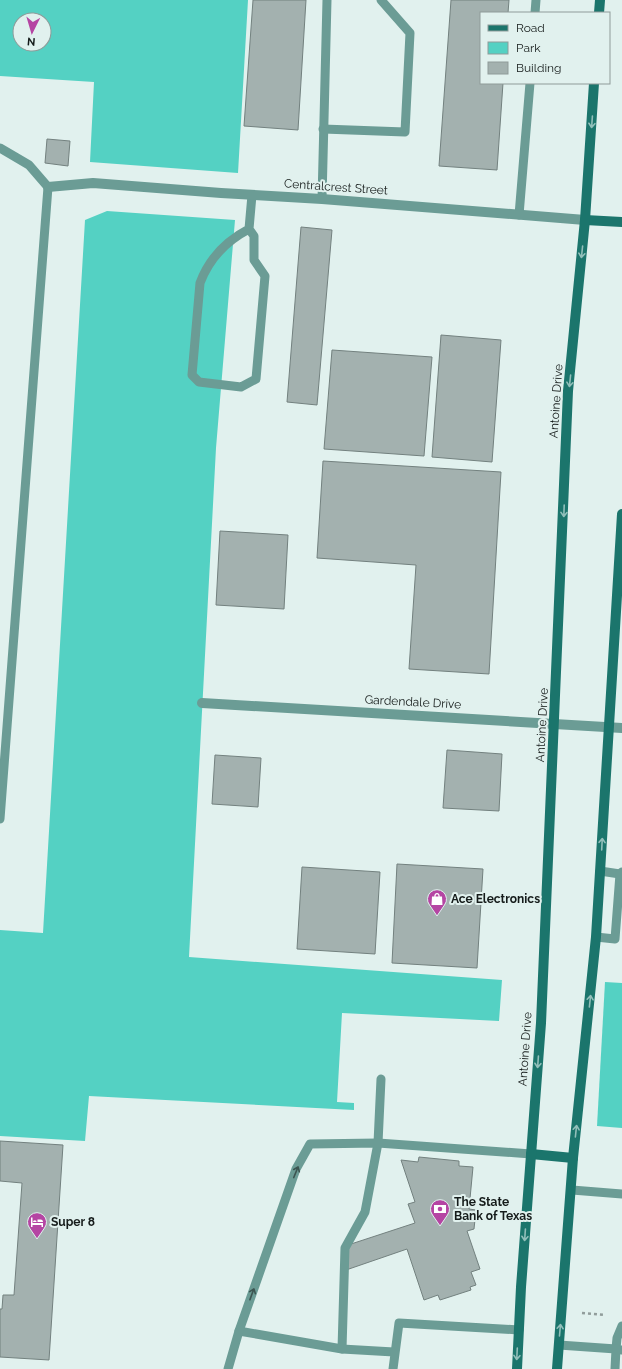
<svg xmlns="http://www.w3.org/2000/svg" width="622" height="1369" font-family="Raleway,sans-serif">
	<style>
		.green { fill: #54d1c3; fill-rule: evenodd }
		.building { fill: #a3b1af; stroke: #73817f }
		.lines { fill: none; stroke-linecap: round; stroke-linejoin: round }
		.path { stroke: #919d9b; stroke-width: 2.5; stroke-dasharray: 3 3; stroke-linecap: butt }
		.lane { stroke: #6b9c95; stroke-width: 9 }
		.street { stroke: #6b9c95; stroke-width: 10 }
		.secondary { stroke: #1b756c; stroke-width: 10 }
		.oneway { stroke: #92bfba }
		.oneway2 { stroke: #3c5551 }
		.labels { text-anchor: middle; stroke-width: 4; stroke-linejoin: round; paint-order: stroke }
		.street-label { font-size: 12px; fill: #151b1a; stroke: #e1f1ee }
		.poi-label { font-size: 12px; font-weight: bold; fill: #151b1a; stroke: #e1f1ee; text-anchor: start }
	</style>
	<rect width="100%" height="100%" fill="#e1f1ee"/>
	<!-- green -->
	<g class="green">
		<path d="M 0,0 L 248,0 L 238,173 L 90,162 L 94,82 L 0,76 ZM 20,20 L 44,20 L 44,44 L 20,44 Z"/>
		<path d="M 107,211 L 235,220 L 216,448 L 189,957 L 502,980 L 499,1021 L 342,1013 L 337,1102 L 354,1103 L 354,1110 L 89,1096 L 85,1141 L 0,1136 L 0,930 L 43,933 L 85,220 Z"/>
		<path d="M 605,982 L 622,983 L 622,1128 L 597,1126 Z"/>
	</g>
	<!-- building -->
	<g class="building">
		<path d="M 253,0 L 306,0 L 298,130 L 244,126 Z"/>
		<path d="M 451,0 L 509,0 L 508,13 L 481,13 L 481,83 L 503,83 L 497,170 L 439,166 Z"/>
		<path d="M 47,139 L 70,141 L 68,166 L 45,163 Z"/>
		<path d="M 301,227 L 332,230 L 317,405 L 287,402 Z"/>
		<path d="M 441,335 L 501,340 L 492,462 L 432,457 Z"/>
		<path d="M 332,350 L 432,357 L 424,456 L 324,449 Z"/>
		<path d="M 323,461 L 501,472 L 489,674 L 409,669 L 416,565 L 317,558 Z"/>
		<path d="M 220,531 L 288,535 L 284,609 L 216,605 Z"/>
		<path d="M 447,750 L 502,754 L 499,811 L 443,808 Z"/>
		<path d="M 215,755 L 261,758 L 258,807 L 212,804 Z"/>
		<path d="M 397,864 L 483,869 L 477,968 L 392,963 Z"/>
		<path d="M 302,867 L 380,872 L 375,954 L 297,949 Z"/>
		<path d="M 0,1141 L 63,1145 L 49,1360 L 0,1357 L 0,1309 L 2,1309 L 3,1295 L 14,1295 L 22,1183 L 0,1181 Z"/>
		<path d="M 419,1157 L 459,1161 L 459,1166 L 473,1167 L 469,1209 L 476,1210 L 474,1229 L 467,1231 L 480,1269 L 471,1272 L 476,1285 L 470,1287 L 471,1290 L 440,1300 L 438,1295 L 424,1300 L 407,1249 L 346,1270 L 348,1245 L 415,1223 L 408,1204 L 415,1202 L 401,1160 L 418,1162 Z"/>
	</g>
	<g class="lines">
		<!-- path -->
		<path class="path" d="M 582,1313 L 605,1315"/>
		<!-- lane -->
		<g class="lane">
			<path d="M 535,13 L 536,0"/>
			<path d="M 323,129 L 405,132 L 410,33 L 381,0"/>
			<path d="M 0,148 L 29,165 L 48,187 L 0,819"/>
			<path d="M 322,199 L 327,0"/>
			<path d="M 519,215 L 530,83"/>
			<path d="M 249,229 L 254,236 L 254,260 L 265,276 L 256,379 L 241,387 L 199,382 L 192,375 L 200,283 C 209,259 226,241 249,229 L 252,195"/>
			<path d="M 600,871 L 620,874"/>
			<path d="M 596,937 L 615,939 L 620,874 L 622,872"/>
			<path d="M 572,1190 L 622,1194"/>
			<path d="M 622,1326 L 617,1338 L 616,1349 L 622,1350"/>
			<path d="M 239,1331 L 342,1349 L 394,1352"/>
			<path d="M 559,1345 L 616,1349 L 615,1369"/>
			<path d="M 342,1349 L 345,1248 L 365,1212 L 378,1143 L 381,1079"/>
			<path d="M 228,1369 L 239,1331 L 296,1169 L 310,1144 L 378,1143 L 531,1154"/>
			<path d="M 393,1369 L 399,1323 L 519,1330"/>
		</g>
		<!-- street -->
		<g class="street">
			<path d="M 48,187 L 93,183 L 221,193 L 322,199 L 585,220"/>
			<path d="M 202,703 L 622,728"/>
		</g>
		<!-- secondary -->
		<g class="secondary">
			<path d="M 599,13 L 600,0"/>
			<path d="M 585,220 L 622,222"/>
			<path d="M 531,1154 L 573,1158"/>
			<path d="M 517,1369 L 521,1287 L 541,1023 L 568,391 L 585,220 L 594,83"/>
			<path d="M 557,1369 L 573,1158 L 596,937 L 622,514"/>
		</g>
	</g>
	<!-- one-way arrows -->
	<defs><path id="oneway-shaft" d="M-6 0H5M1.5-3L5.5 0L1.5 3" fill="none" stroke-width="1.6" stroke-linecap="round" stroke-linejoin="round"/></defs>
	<g class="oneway">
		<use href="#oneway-shaft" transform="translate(592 122) rotate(94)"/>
		<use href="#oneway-shaft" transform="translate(582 252) rotate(96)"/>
		<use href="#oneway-shaft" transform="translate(570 381) rotate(96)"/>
		<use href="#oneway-shaft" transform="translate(564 511) rotate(92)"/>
		<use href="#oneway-shaft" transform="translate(602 844) rotate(-87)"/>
		<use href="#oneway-shaft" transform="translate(590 1001) rotate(-84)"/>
		<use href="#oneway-shaft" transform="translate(538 1062) rotate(94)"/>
		<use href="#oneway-shaft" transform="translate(576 1131) rotate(-84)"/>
		<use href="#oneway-shaft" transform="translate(525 1235) rotate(94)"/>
		<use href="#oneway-shaft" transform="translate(560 1330) rotate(-85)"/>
		<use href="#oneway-shaft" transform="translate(517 1354) rotate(93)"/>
	</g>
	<g class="oneway2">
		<use href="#oneway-shaft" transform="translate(296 1172) rotate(-68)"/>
		<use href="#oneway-shaft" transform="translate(252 1294) rotate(-70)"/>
	</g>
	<!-- icons -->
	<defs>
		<symbol id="shop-pin" viewBox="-11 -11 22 30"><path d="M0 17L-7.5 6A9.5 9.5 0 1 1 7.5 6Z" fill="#b545a3" stroke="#e1f1ee"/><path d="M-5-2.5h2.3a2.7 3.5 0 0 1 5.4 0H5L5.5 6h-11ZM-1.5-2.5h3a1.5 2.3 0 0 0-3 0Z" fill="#fff"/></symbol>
		<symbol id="bank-pin" viewBox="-11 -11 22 30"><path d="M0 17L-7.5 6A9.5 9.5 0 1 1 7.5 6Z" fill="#b545a3" stroke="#e1f1ee"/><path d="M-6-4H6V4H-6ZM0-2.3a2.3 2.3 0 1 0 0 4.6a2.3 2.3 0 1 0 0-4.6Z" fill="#fff"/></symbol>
		<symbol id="hotel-pin" viewBox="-11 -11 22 30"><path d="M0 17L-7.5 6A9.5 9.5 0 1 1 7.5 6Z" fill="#b545a3" stroke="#e1f1ee"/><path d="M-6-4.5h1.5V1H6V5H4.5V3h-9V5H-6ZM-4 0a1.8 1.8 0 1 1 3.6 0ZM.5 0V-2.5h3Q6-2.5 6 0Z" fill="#fff"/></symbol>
	</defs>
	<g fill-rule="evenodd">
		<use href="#shop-pin" x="426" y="888" width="22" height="30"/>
		<use href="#bank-pin" x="429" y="1198" width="22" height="30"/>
		<use href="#hotel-pin" x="26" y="1211" width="22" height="30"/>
	</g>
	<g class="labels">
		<!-- street labels -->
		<g class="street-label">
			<text transform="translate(336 187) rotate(4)" y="4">Centralcrest Street</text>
			<text transform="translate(556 401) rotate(-86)" y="4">Antoine Drive</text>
			<text transform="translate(413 702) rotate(3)" y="4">Gardendale Drive</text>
			<text transform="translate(542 725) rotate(-87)" y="4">Antoine Drive</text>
			<text transform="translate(525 1049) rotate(-86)" y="4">Antoine Drive</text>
		</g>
		<!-- poi labels -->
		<g class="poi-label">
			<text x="451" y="903">Ace Electronics</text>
			<text x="454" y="1206">The State<tspan x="454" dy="14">Bank of Texas</tspan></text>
			<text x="51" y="1226">Super 8</text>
		</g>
	</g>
	<!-- legend -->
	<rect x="480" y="12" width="130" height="72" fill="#e1f1ee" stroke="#8f9b99"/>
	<rect x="488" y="25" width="20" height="6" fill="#1b756c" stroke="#8f9b99"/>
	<text x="516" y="32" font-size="12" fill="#151b1a">Road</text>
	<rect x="488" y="42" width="20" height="12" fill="#54d1c3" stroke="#8f9b99"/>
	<text x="516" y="52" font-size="12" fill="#151b1a">Park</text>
	<rect x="488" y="62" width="20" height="12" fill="#a3b1af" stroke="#8f9b99"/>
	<text x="516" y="72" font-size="12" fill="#151b1a">Building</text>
	<!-- north arrow -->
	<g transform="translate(32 32) rotate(185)"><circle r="19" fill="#e1f1ee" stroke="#8f9b99"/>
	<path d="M0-3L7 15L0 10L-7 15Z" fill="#b545a3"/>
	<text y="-6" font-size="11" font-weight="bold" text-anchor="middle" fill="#151b1a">N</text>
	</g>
</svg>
